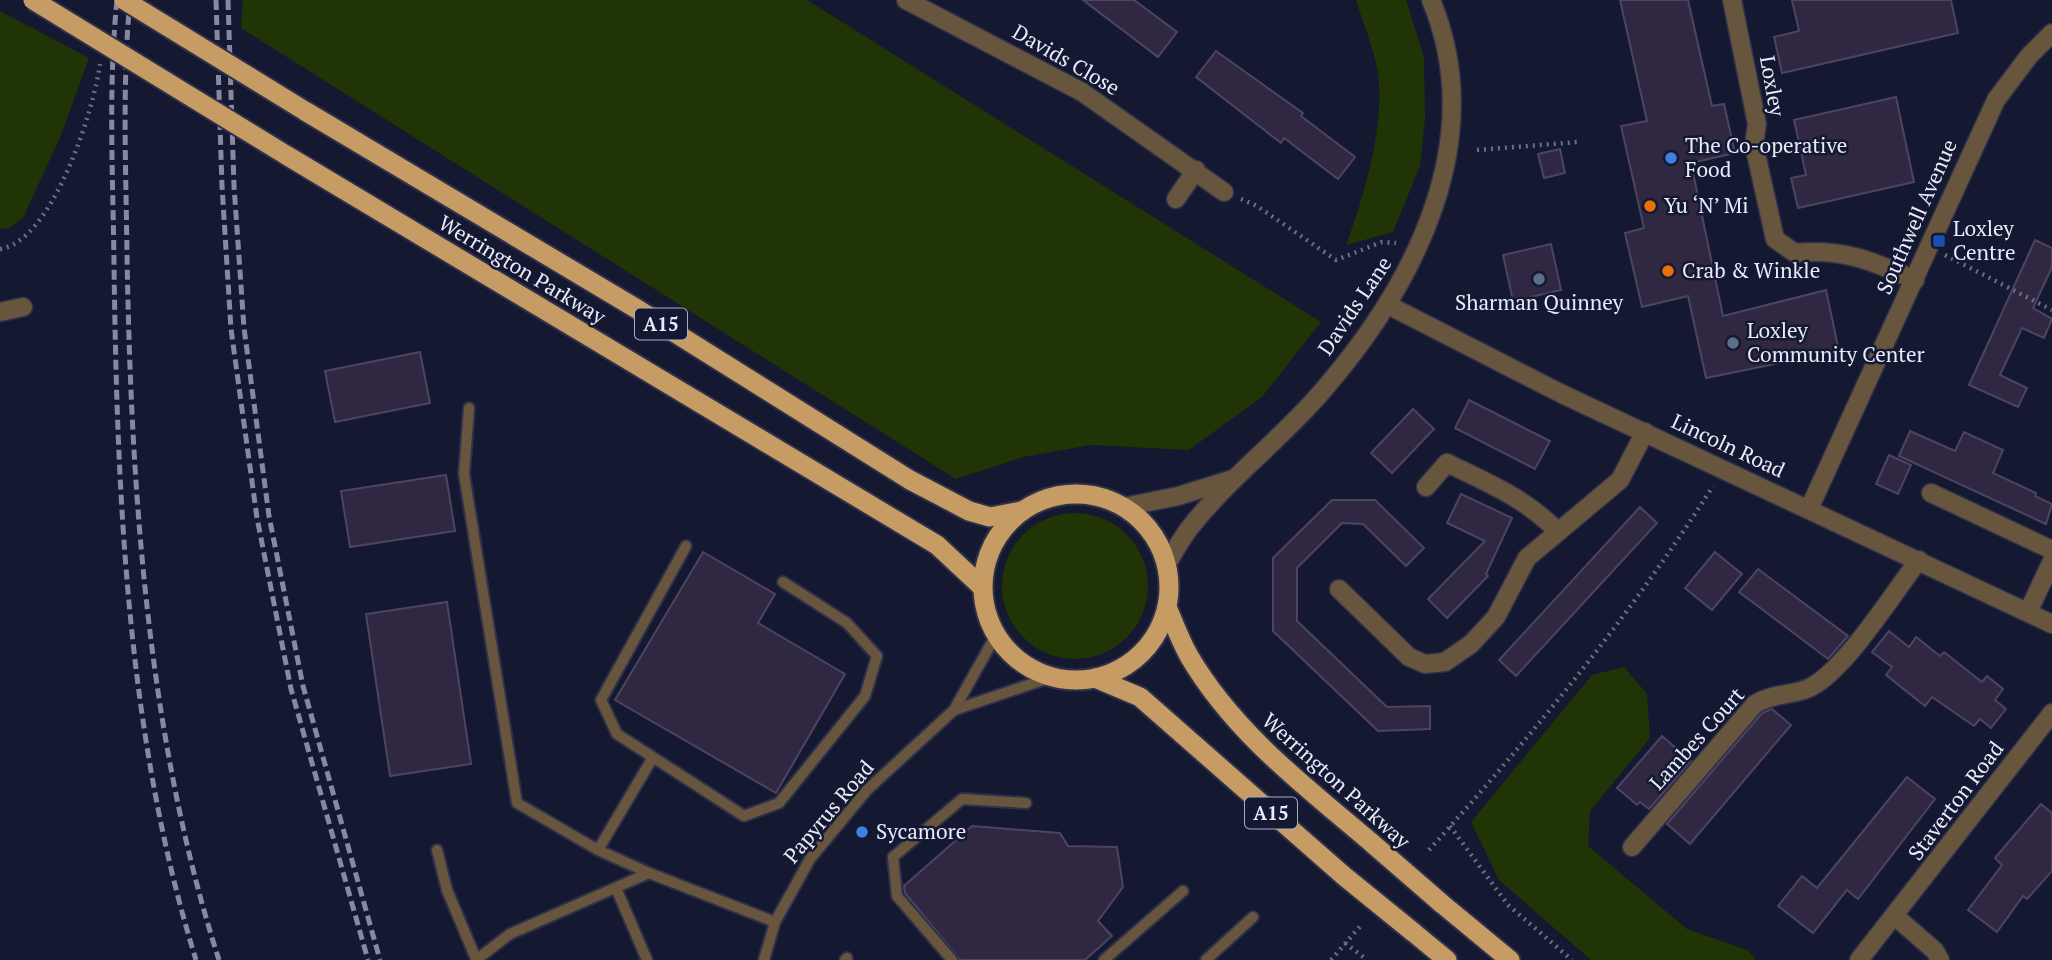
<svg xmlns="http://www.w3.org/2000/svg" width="2052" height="960" font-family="'PT Serif',serif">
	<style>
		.green { fill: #203405 }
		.building { fill: #302843; stroke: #4c4461; stroke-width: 2 }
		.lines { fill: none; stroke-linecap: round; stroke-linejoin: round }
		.service-casing { stroke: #2e3149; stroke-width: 14 }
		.minor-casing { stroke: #2e3149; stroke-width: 21 }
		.tertiary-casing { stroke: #2e3149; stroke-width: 21 }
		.trunk-casing { stroke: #2e3149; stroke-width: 23 }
		.path { stroke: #6b6f85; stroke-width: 4.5; stroke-dasharray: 2 5; stroke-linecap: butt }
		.service { stroke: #68553e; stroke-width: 10 }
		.minor { stroke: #68553e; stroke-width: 18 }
		.tertiary { stroke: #68553e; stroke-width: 18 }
		.trunk { stroke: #c69c64; stroke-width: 19 }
		.rail { stroke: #86899f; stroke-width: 5; stroke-dasharray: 10 5; stroke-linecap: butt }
		.trunk-bridge-casing { stroke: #2e3149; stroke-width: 23; stroke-linecap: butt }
		.trunk-bridge { stroke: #c69c64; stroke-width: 19 }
		.shop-dot { fill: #3f7fe0; stroke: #151831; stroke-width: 2.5 }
		.food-dot { fill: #e8710a; stroke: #151831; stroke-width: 2.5 }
		.transit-dot { fill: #1a4fb4; stroke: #151831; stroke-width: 2.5 }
		.service-dot { fill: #5c6f8a; stroke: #151831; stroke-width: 2.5 }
		.labels { text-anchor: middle; stroke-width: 5; stroke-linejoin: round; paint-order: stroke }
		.shield { fill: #151831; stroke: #a8acc0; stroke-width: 2 }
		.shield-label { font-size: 19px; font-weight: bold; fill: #e7ebfd }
		.street-label { font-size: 21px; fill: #e7ebfd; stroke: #151831 }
		.poi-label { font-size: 21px; fill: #e7ebfd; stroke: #151831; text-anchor: start }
	</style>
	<rect width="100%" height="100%" fill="#151831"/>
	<!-- green -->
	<g class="green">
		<path d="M 243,0 L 807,0 L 1321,322 L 1262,397 L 1189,450 L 1091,445 L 1023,457 L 956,479 L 241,28 Z"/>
		<path d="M 1356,0 L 1406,0 L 1424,57 L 1425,118 L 1420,166 L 1393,232 L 1346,245 C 1364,196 1382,136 1379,83 C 1377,56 1364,26 1356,0 Z"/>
		<path d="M 0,11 L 89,58 L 61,135 L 23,218 L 9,228 L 0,229 Z"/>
		<circle cx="1075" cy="586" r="73"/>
		<path d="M 1624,667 L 1647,694 L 1650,738 L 1590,811 L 1588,846 L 1687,929 L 1747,950 L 1756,960 L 1591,960 L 1499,880 L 1471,822 L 1592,675 Z"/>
	</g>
	<!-- building -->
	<g class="building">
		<path d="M 1083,0 L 1134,0 L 1177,32 L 1158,57 Z"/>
		<path d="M 1620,0 L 1688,0 L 1712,106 L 1724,104 L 1735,153 L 1691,163 L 1723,316 L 1826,290 L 1839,351 L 1706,378 L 1688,296 L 1642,307 L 1625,233 L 1644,228 L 1621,126 L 1647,121 Z"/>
		<path d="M 1792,0 L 1951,0 L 1958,33 L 1782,73 L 1774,37 L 1799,31 Z"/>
		<path d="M 1216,51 L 1303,113 L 1301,116 L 1355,157 L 1338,179 L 1284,138 L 1281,143 L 1196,77 Z"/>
		<path d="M 1896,97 L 1914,182 L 1798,208 L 1791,178 L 1806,175 L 1794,120 Z"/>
		<path d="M 1560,149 L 1565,173 L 1544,178 L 1538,154 Z"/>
		<path d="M 2035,240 L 2052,248 L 2052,267 L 2033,308 L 2052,319 L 2044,338 L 2022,328 L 2000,375 L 2027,388 L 2018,407 L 1969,385 Z"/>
		<path d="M 1551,244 L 1561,290 L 1513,301 L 1503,255 Z"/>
		<path d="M 420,352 L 430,403 L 335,422 L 325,371 Z"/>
		<path d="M 1469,400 L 1550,441 L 1535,469 L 1455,428 Z"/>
		<path d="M 1413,409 L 1434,429 L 1392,473 L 1371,453 Z"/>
		<path d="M 1910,431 L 1955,451 L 1964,432 L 2003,450 L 1993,473 L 2036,493 L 2035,496 L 2052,504 L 2046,524 L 1899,456 Z"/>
		<path d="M 1889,455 L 1911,465 L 1898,494 L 1876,484 Z"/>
		<path d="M 446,475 L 455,531 L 350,547 L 341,491 Z"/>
		<path d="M 1461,494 L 1512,518 L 1486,574 L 1488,576 L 1447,618 L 1428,599 L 1485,541 L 1447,523 Z"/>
		<path d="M 1332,500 L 1375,500 L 1424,548 L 1406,566 L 1363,524 L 1342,523 L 1297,568 L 1297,621 L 1387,707 L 1430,706 L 1430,729 L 1378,731 L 1273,631 L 1273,558 Z"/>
		<path d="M 1640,507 L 1657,523 L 1516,676 L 1499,660 Z"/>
		<path d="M 703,552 L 775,594 L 758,623 L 845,674 L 776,793 L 615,700 Z"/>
		<path d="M 1715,552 L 1742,574 L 1712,610 L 1685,588 Z"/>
		<path d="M 1758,569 L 1848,636 L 1828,659 L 1739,592 Z"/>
		<path d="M 447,602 L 471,764 L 390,776 L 366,614 Z"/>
		<path d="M 1889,631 L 1909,647 L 1916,637 L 1940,656 L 1944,652 L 1982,682 L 1987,676 L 2003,689 L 1995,700 L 2006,709 L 1991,728 L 1980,719 L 1974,726 L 1932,697 L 1925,706 L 1886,675 L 1892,667 L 1872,652 Z"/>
		<path d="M 1772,709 L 1791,725 L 1690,844 L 1667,824 L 1762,713 Z"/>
		<path d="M 1662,736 L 1691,761 L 1649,809 L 1640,802 L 1637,805 L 1617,788 Z"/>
		<path d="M 1907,777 L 1935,799 L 1858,899 L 1847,890 L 1813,933 L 1778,906 L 1802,876 L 1817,888 Z"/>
		<path d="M 2041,804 L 2052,813 L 2052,871 L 2027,899 L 2023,896 L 1997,932 L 1968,910 L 2002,865 L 1995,858 Z"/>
		<path d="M 972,826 L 1060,833 L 1068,846 L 1117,847 L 1123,887 L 1098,921 L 1112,936 L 1085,960 L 960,960 L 905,893 L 904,886 Z"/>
	</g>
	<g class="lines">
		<defs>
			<g id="service">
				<path d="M 469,408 L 464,474 L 517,803 L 598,850 L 649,873 L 775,922"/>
				<path d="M 686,546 L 601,700 L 617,734 L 744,816 L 779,803 L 865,696 L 877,656 L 847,623 L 783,582"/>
				<path d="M 954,710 L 1052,677"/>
				<path d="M 437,850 L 447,890 L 476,959"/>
				<path d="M 598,850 L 652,759"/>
				<path d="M 616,888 L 647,960"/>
				<path d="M 476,960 L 510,934 L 649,873"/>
				<path d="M 764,960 L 775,922 L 810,859 L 867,790 L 954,710 L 996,635"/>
				<path d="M 845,960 L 847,958"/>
				<path d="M 952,960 L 897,896 L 893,857 L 962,799 L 1026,803"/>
				<path d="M 1104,960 L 1183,891"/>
				<path d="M 1206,960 L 1253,917"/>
			</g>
			<g id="minor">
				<path d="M 906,0 L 1082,92 L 1224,192"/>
				<path d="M 1732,0 L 1757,124 L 1754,145 L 1775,239 L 1795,253 C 1842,248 1873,261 1915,280"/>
				<path d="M 1176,199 L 1196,170"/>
				<path d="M 0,312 L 23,307"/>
				<path d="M 1426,487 L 1447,463 C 1486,482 1527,499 1557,531"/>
				<path d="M 1931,493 L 2052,550"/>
				<path d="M 1809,509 L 1996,100 L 2029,56 L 2052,33"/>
				<path d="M 1339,589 L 1409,657 L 1425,664 L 1445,662 L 1471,644 L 1496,617 L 1527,558 L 1620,480 L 1645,432"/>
				<path d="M 2028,612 L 2052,561"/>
				<path d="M 1632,847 L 1755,704 C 1775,692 1795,696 1811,687 C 1847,668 1893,593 1919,560"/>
				<path d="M 1896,917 L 1935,951 L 1940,960"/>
				<path d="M 1859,960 L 2052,713"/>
			</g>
			<g id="tertiary">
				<path d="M 1388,305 L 1562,394 L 2052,624"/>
				<path d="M 1124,507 L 1178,496 L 1233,479"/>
				<path d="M 1166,565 C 1175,551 1182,537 1192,525 C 1232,475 1284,437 1325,388 C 1416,282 1489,139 1431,0"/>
			</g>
			<g id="trunk">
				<path d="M 305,111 L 637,309 L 910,480 L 969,511 L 990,517 L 1021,511"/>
				<path d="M 286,155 L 937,545 L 982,587"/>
				<circle cx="1076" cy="587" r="93"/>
				<path d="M 1167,607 C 1174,623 1180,640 1189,656 C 1234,733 1306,787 1373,844"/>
				<path d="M 1095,678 L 1140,697 L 1344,876"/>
				<path d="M 1441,903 L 1510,960"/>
				<path d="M 1413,932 L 1447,960"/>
			</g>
		</defs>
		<!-- service casing -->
		<use href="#service" class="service-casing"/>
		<!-- minor casing -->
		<use href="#minor" class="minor-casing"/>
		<!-- tertiary casing -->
		<use href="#tertiary" class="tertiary-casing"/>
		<!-- trunk casing -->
		<use href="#trunk" class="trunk-casing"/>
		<!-- path -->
		<g class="path">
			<path d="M 1477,150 L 1578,142"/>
			<path d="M 1241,199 L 1257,206 L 1336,260 L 1382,242 L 1396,243"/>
			<path d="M 0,249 C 52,242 94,110 100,64"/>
			<path d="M 1945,255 L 2052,310"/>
			<path d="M 1450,826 L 1508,905 L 1572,960"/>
			<path d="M 1429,850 C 1532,736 1631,615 1713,486"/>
			<path d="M 1345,943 L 1367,960"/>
			<path d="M 1331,960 L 1362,924"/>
		</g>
		<!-- service -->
		<use href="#service" class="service"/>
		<!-- minor -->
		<use href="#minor" class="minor"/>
		<!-- tertiary -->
		<use href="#tertiary" class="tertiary"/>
		<!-- trunk -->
		<use href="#trunk" class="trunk"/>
		<!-- rail -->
		<g class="rail">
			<path d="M 117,0 C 108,87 113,177 114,264 C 117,496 127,738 196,960"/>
			<path d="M 130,0 C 122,84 126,170 127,254 C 131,487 147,737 219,960"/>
			<path d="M 216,0 L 222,186 L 231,329 L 257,518 L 291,689 L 368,960"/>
			<path d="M 228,0 L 234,186 L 244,328 L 269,516 L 303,686 L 380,960"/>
		</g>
		<defs>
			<g id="trunk-bridge">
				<path d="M 33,0 L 286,155"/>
				<path d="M 124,0 L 305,111"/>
				<path d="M 1373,844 L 1441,903"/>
				<path d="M 1344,876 L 1413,932"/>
			</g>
		</defs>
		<!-- trunk-bridge casing -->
		<use href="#trunk-bridge" class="trunk-bridge-casing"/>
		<!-- trunk-bridge -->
		<use href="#trunk-bridge" class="trunk-bridge"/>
	</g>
	<!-- markers -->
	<g class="shop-dot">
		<circle cx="1671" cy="158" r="7"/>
		<circle cx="862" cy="832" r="7"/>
	</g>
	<g class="food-dot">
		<circle cx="1650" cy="206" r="7"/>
		<circle cx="1668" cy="271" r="7"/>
	</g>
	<rect class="transit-dot" x="1932" y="234" width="14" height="14" rx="3.5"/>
	<g class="service-dot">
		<circle cx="1539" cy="279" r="7"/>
		<circle cx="1733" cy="343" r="7"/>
	</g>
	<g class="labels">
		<!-- shield labels -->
		<g class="shield">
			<rect x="635" y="308.5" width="52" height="31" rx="5"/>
			<rect x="1245" y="797.5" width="52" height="31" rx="5"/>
		</g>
		<g class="shield-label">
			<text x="661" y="331">A15</text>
			<text x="1271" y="820">A15</text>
		</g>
		<!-- street labels -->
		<g class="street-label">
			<text transform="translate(1066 60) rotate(30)" y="7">Davids Close</text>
			<text transform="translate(1772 86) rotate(80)" y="7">Loxley</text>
			<text transform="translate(1917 217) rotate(-66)" y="7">Southwell Avenue</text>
			<text transform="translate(522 270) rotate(31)" y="7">Werrington Parkway</text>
			<text transform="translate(1355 306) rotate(-56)" y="7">Davids Lane</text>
			<text transform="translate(1728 446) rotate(25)" y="7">Lincoln Road</text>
			<text transform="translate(1697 739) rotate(-48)" y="7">Lambes Court</text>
			<text transform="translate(1336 781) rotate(42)" y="7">Werrington Parkway</text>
			<text transform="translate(1956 801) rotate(-53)" y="7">Staverton Road</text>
			<text transform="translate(829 812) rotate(-50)" y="7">Papyrus Road</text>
		</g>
		<!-- poi labels -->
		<g class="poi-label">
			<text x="1685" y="153">The Co-operative<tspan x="1685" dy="24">Food</tspan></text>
			<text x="1664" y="213">Yu ‘N’ Mi</text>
			<text x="1953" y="236">Loxley<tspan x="1953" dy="24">Centre</tspan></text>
			<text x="1682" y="278">Crab &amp; Winkle</text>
			<text x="1539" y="310" text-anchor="middle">Sharman Quinney</text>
			<text x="1747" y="338">Loxley<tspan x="1747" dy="24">Community Center</tspan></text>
			<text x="876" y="839">Sycamore</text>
		</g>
	</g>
</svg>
